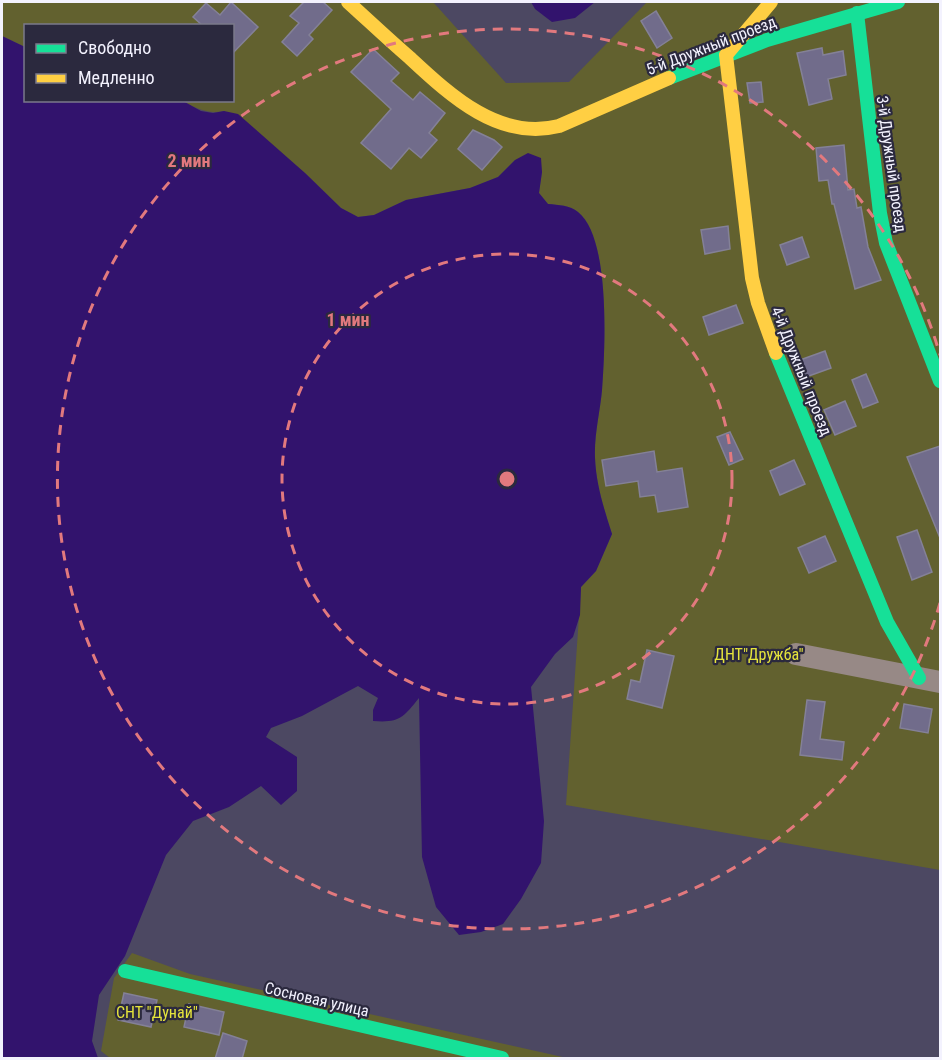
<svg xmlns="http://www.w3.org/2000/svg" width="942" height="1060" font-family="'Roboto Condensed',sans-serif">
	<style>
		.green { fill: #62612f }
		.water { fill: #32136d }
		.building { fill: #716c8b; stroke: #848197; stroke-width: 1.5 }
		.lines { fill: none; stroke-linecap: round; stroke-linejoin: round }
		.street { stroke: #978986; stroke-width: 22 }
		.fast { stroke: #16e098; stroke-width: 14 }
		.slow { stroke: #ffcf43; stroke-width: 14 }
		.ring { fill: none; stroke: #e2797e; stroke-width: 3; stroke-dasharray: 10 8 }
		.labels { text-anchor: middle; stroke-width: 4.5; stroke-linejoin: round; paint-order: stroke }
		.street-label { font-size: 16px; fill: #f3f2fe; stroke: #2b293e }
		.park-label { font-size: 16px; fill: #e5e43c; stroke: #2b293e }
		.centre { fill: #e2797e; stroke: #2b293e; stroke-width: 3 }
		.ring-label { font-size: 18px; text-anchor: middle; font-weight: bold; fill: #e2797e; stroke: #2b293e; stroke-width: 4.5; stroke-linejoin: round; paint-order: stroke }
	</style>
	<rect width="100%" height="100%" fill="#4c4862"/>
	<!-- green -->
	<g class="green">
		<path d="M 2,2 L 433,2 L 506,83 L 569,82 L 647,2 L 940,2 L 940,870 L 566,805 L 581,587 L 596,571 L 612,534 C 604,509 596,484 595,458 C 594,435 600,412 602,390 C 605,350 611,238 578,212 C 570,205 558,205 548,204 L 539,193 L 542,172 L 515,160 L 498,177 L 470,188 L 406,200 L 374,215 L 358,217 L 341,208 L 305,173 L 224,111 C 207,114 197,109 183,101 L 232,100 L 232,26 L 26,26 L 25,47 L 2,36 Z"/>
		<path d="M 132,953 L 190,974 L 567,1058 L 110,1058 L 101,1051 L 114,978 Z"/>
	</g>
	<!-- water -->
	<g class="water">
		<path d="M 531,2 L 595,2 L 575,18 L 552,22 L 535,9 Z"/>
		<path d="M 2,36 L 25,47 L 26,100 L 183,101 L 201,111 L 213,113 L 224,111 L 238,114 L 305,173 L 341,208 L 358,217 L 374,215 L 406,200 L 470,188 L 498,177 L 515,160 L 528,153 L 541,158 L 542,172 L 539,193 L 548,204 C 558,205 570,205 578,212 C 611,238 605,350 602,390 C 600,412 594,435 595,458 C 596,484 604,509 612,534 L 596,571 L 581,587 L 580,615 L 573,637 L 555,654 L 531,687 L 544,821 L 541,863 L 521,899 L 503,924 L 481,932 L 459,935 L 436,907 L 422,857 L 419,698 C 403,718 399,723 373,721 L 373,710 L 378,698 L 358,686 L 302,716 L 271,728 L 266,737 L 297,757 L 297,791 L 281,805 L 261,786 L 229,807 L 193,821 L 166,855 L 125,956 L 99,995 L 92,1041 L 98,1058 L 2,1058 Z"/>
	</g>
	<!-- building -->
	<g class="building">
		<path d="M 231,2 L 258,27 L 232,54 L 232,26 L 203,26 L 193,17 L 206,3 L 220,15 Z"/>
		<path d="M 304,2 L 323,2 L 332,10 L 309,35 L 313,39 L 297,56 L 282,42 L 299,23 L 290,16 Z"/>
		<path d="M 656,11 L 672,38 L 657,48 L 641,21 Z"/>
		<path d="M 822,48 L 823,55 L 843,51 L 846,75 L 828,79 L 832,99 L 809,105 L 797,53 Z"/>
		<path d="M 373,49 L 399,73 L 391,81 L 413,100 L 420,92 L 445,113 L 429,133 L 437,140 L 421,158 L 409,148 L 391,169 L 361,143 L 391,109 L 351,72 Z"/>
		<path d="M 761,82 L 763,102 L 750,103 L 747,83 Z"/>
		<path d="M 473,130 L 494,140 L 502,147 L 482,170 L 458,149 Z"/>
		<path d="M 844,145 L 848,190 L 854,189 L 857,208 L 861,207 L 868,247 L 881,280 L 855,289 L 834,204 L 832,204 L 828,180 L 819,181 L 816,148 Z"/>
		<path d="M 728,226 L 730,249 L 705,254 L 701,230 Z"/>
		<path d="M 802,237 L 809,257 L 787,265 L 780,245 Z"/>
		<path d="M 736,305 L 743,323 L 709,335 L 703,317 Z"/>
		<path d="M 825,351 L 831,368 L 806,377 L 800,360 Z"/>
		<path d="M 866,374 L 878,402 L 863,408 L 852,380 Z"/>
		<path d="M 845,401 L 856,426 L 835,435 L 824,410 Z"/>
		<path d="M 730,432 L 743,459 L 729,465 L 717,437 Z"/>
		<path d="M 940,446 L 940,538 L 907,457 Z"/>
		<path d="M 654,451 L 657,472 L 682,468 L 688,507 L 658,512 L 655,495 L 640,497 L 638,481 L 606,486 L 602,460 Z"/>
		<path d="M 794,460 L 805,484 L 780,495 L 770,471 Z"/>
		<path d="M 917,530 L 932,572 L 912,580 L 897,537 Z"/>
		<path d="M 825,536 L 836,561 L 809,573 L 798,548 Z"/>
		<path d="M 647,650 L 674,656 L 662,708 L 627,699 L 631,680 L 640,682 Z"/>
		<path d="M 807,700 L 825,702 L 820,739 L 844,742 L 842,760 L 800,755 Z"/>
		<path d="M 904,704 L 932,709 L 928,733 L 900,728 Z"/>
		<path d="M 124,993 L 157,1000 L 151,1027 L 118,1020 Z"/>
		<path d="M 189,1004 L 224,1012 L 219,1035 L 184,1027 Z"/>
		<path d="M 223,1033 L 247,1041 L 242,1059 L 215,1059 Z"/>
	</g>
	<g class="lines">
		<!-- street -->
		<path class="street" d="M 796,654 L 940,682"/>
		<!-- fast -->
		<g class="fast">
			<path d="M 857,13 L 880,213 L 886,243 L 940,381"/>
			<path d="M 669,78 L 767,40 L 898,2"/>
			<path d="M 776,353 L 887,622 L 919,678"/>
			<path d="M 125,971 L 502,1058"/>
		</g>
		<!-- slow -->
		<g class="slow">
			<path d="M 348,2 C 369,21 389,40 410,58 C 451,96 499,141 559,126 L 669,78"/>
			<path d="M 771,2 L 726,55 L 752,278 L 758,303 L 776,353"/>
		</g>
	</g>
	<!-- distance rings -->
	<g class="ring">
		<circle cx="507" cy="479" r="225"/>
		<path d="M940 603A450 450 0 1 1 940 355"/>
	</g>
	<g class="labels">
		<!-- street labels -->
		<g class="street-label">
			<text transform="translate(711 45) rotate(-21)" y="6">5-й Дружный проезд</text>
			<text transform="translate(892 164) rotate(82)" y="6">3-й Дружный проезд</text>
			<text transform="translate(802 371) rotate(68)" y="6">4-й Дружный проезд</text>
			<text transform="translate(317 999) rotate(13)" y="6">Сосновая улица</text>
		</g>
		<!-- park labels -->
		<g class="park-label">
			<text x="759" y="660">ДНТ"Дружба"</text>
			<text x="157" y="1018">СНТ "Дунай"</text>
		</g>
	</g>
	<circle cx="507" cy="479" r="9" class="centre"/>
	<g class="ring-label">
		<text x="189" y="167">2 мин</text>
		<text x="348" y="326">1 мин</text>
	</g>
	<!-- border -->
	<rect width="942" height="1060" fill="none" stroke="#f3f2fe" stroke-width="6"/>
	<!-- legend -->
	<rect x="24" y="24" width="210" height="78" fill="#2b293e" stroke="#7b798b" stroke-width="1.5"/>
	<rect x="36" y="44" width="30" height="9" fill="#16e098" stroke="#7b798b" stroke-width="1.5"/>
	<text x="78" y="54" font-size="18" fill="#f3f2fe">Свободно</text>
	<rect x="36" y="74" width="30" height="9" fill="#ffcf43" stroke="#7b798b" stroke-width="1.5"/>
	<text x="78" y="84" font-size="18" fill="#f3f2fe">Медленно</text>
</svg>
